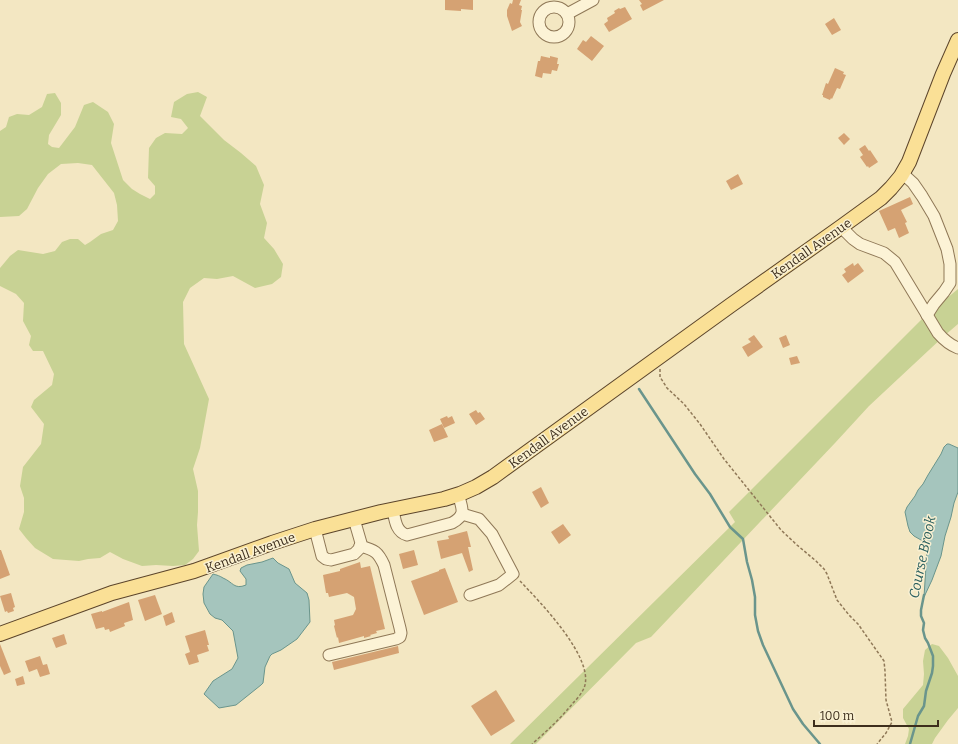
<svg xmlns="http://www.w3.org/2000/svg" width="958" height="744" font-family="Bitter,serif">
	<style>
		.green { fill: #c8d294 }
		.water { fill: #a5c5bd; stroke: #6a958c }
		.lines { fill: none; stroke-linecap: round; stroke-linejoin: round }
		.stream { stroke: #6a958c; stroke-width: 2.5 }
		.building { fill: #d5a273 }
		.minor-casing { stroke: #8f7857; stroke-width: 13 }
		.major-casing { stroke: #5c452b; stroke-width: 16 }
		.path { stroke: #8f7857; stroke-width: 1.5; stroke-dasharray: 3 2; stroke-linecap: butt }
		.minor { stroke: #fcf3d6; stroke-width: 11 }
		.major { stroke: #fae096; stroke-width: 14 }
		.labels { text-anchor: middle; stroke-width: 3; stroke-linejoin: round; paint-order: stroke }
		.street-label { font-size: 13px; fill: #3d2e1c; stroke: #f9f0d2 }
		.water-label { font-size: 14px; font-style: italic; fill: #2a5f5e; stroke: #f9f0d2 }
	</style>
	<rect width="100%" height="100%" fill="#f3e7c2"/>
	<!-- green -->
	<g class="green">
		<path d="M 198,92 L 207,97 L 200,116 L 224,140 L 241,153 L 256,166 L 264,185 L 260,204 L 267,223 L 264,238 L 274,249 L 283,264 L 281,277 L 272,284 L 255,288 L 233,276 L 217,279 L 204,278 L 190,288 L 183,302 L 184,344 L 209,399 L 200,448 L 193,469 L 198,491 L 198,512 L 197,525 L 199,551 L 193,559 L 185,565 L 173,566 L 156,565 L 142,566 L 123,559 L 110,552 L 100,558 L 88,559 L 79,561 L 53,559 L 35,548 L 26,538 L 19,529 L 24,512 L 24,498 L 20,486 L 23,467 L 41,444 L 44,424 L 31,407 L 34,400 L 52,385 L 54,374 L 43,351 L 33,351 L 29,345 L 31,336 L 23,321 L 24,303 L 16,294 L 0,286 L 0,268 L 10,256 L 18,250 L 43,254 L 55,251 L 62,242 L 70,239 L 78,239 L 85,245 L 90,242 L 101,234 L 113,230 L 118,221 L 117,205 L 114,193 L 92,165 L 78,163 L 61,164 L 48,174 L 38,188 L 27,209 L 19,216 L 0,217 L 0,131 L 6,127 L 9,117 L 17,114 L 29,115 L 42,107 L 47,94 L 55,93 L 61,103 L 61,115 L 49,135 L 48,144 L 52,147 L 59,148 L 75,127 L 84,105 L 93,102 L 108,112 L 114,124 L 111,143 L 123,180 L 132,189 L 140,194 L 150,199 L 155,194 L 155,186 L 148,178 L 149,148 L 156,138 L 165,133 L 182,134 L 188,128 L 181,119 L 171,117 L 174,102 L 187,94 Z"/>
		<path d="M 958,289 L 958,324 L 944,336 L 869,406 L 835,443 L 651,637 L 636,643 L 536,744 L 510,744 L 735,522 L 729,512 L 923,318 Z"/>
		<path d="M 932,644 L 939,646 L 948,658 L 958,676 L 958,708 L 948,720 L 935,738 L 932,744 L 905,744 L 908,736 L 909,729 L 903,718 L 903,709 L 923,685 L 924,674 L 923,661 L 925,650 Z"/>
	</g>
	<!-- water -->
	<g class="water">
		<path d="M 947,444 L 949,444 L 958,448 L 958,492 L 954,503 L 951,517 L 945,536 L 941,556 L 932,580 L 924,597 L 927,550 L 926,545 L 921,540 L 914,536 L 910,532 L 908,526 L 905,512 L 907,507 L 915,496 L 918,490 L 923,484 L 928,475 L 941,454 L 944,447 Z"/>
		<path d="M 273,558 L 278,563 L 289,569 L 295,583 L 307,593 L 309,600 L 310,622 L 297,639 L 281,650 L 272,654 L 270,656 L 265,667 L 263,683 L 261,685 L 236,705 L 219,708 L 204,694 L 213,681 L 232,669 L 238,658 L 233,631 L 222,620 L 215,618 L 210,614 L 204,603 L 203,594 L 204,587 L 213,574 C 217,575 220,576 223,578 C 233,582 234,590 246,585 L 246,579 L 240,571 L 241,568 L 247,565 L 262,562 Z"/>
	</g>
	<g class="lines">
		<!-- stream -->
		<g class="stream">
			<path d="M 639,389 L 695,474 L 710,494 L 730,527 L 743,539 L 747,562 L 752,580 L 755,597 L 755,615 L 758,631 L 763,645 L 793,709 L 803,724 L 820,744"/>
			<path d="M 910,744 L 918,716 L 924,706 L 926,691 L 932,673 L 933,666 L 933,656 L 928,643 L 925,638 L 923,630 L 924,623 L 921,616 L 921,610 L 924,595"/>
		</g>
	</g>
	<!-- building -->
	<g class="building">
		<path d="M 445,0 L 473,0 L 473,10 L 461,9 L 461,11 L 445,10 Z"/>
		<path d="M 513,0 L 521,0 L 519,5 L 522,6 L 521,10 L 522,10 L 520,22 L 522,26 L 512,31 L 507,16 L 507,10 L 510,3 L 512,4 Z"/>
		<path d="M 639,0 L 664,0 L 643,11 L 640,5 L 642,4 Z"/>
		<path d="M 625,7 L 632,19 L 609,32 L 604,24 L 608,21 L 607,18 L 615,13 L 614,11 L 619,8 L 620,9 Z"/>
		<path d="M 834,18 L 841,30 L 832,35 L 825,24 Z"/>
		<path d="M 591,36 L 604,46 L 592,61 L 577,49 L 583,40 L 586,42 Z"/>
		<path d="M 541,56 L 550,58 L 550,56 L 558,58 L 557,64 L 559,64 L 557,71 L 552,70 L 551,74 L 543,73 L 542,78 L 535,76 L 538,61 L 540,61 Z"/>
		<path d="M 835,68 L 844,72 L 843,74 L 846,75 L 840,89 L 837,88 L 832,99 L 831,98 L 830,100 L 823,97 L 823,95 L 822,95 L 826,83 L 828,84 Z"/>
		<path d="M 844,133 L 850,139 L 844,145 L 838,138 Z"/>
		<path d="M 865,145 L 869,151 L 870,150 L 878,162 L 869,168 L 868,166 L 867,167 L 860,157 L 863,155 L 859,149 Z"/>
		<path d="M 738,174 L 743,184 L 731,190 L 726,181 Z"/>
		<path d="M 910,197 L 913,204 L 901,210 L 907,222 L 905,223 L 909,233 L 899,238 L 895,228 L 888,231 L 879,211 Z"/>
		<path d="M 853,263 L 854,266 L 858,263 L 864,271 L 848,283 L 842,275 L 846,272 L 844,269 Z"/>
		<path d="M 754,335 L 763,347 L 748,357 L 742,347 L 751,342 L 748,339 Z"/>
		<path d="M 786,335 L 790,345 L 783,348 L 779,338 Z"/>
		<path d="M 797,356 L 800,363 L 791,365 L 789,358 Z"/>
		<path d="M 476,410 L 478,413 L 480,412 L 485,419 L 476,425 L 469,414 Z"/>
		<path d="M 447,416 L 448,418 L 452,416 L 455,423 L 444,428 L 440,419 Z"/>
		<path d="M 442,424 L 448,437 L 434,442 L 429,430 Z"/>
		<path d="M 541,487 L 549,503 L 541,508 L 532,492 Z"/>
		<path d="M 563,524 L 571,535 L 559,544 L 551,532 Z"/>
		<path d="M 467,531 L 471,547 L 468,547 L 473,570 L 469,572 L 462,553 L 441,559 L 437,541 L 449,539 L 448,536 Z"/>
		<path d="M 0,550 L 1,550 L 10,575 L 0,579 Z"/>
		<path d="M 414,550 L 418,565 L 403,569 L 399,554 Z"/>
		<path d="M 360,562 L 361,568 L 370,566 L 385,629 L 376,631 L 377,633 L 370,635 L 371,636 L 364,638 L 364,636 L 339,643 L 338,637 L 337,638 L 334,626 L 335,625 L 334,620 L 353,615 L 356,609 L 354,597 L 347,593 L 329,597 L 328,593 L 326,593 L 323,575 L 340,571 L 340,569 Z"/>
		<path d="M 445,568 L 458,602 L 424,615 L 411,581 L 439,571 L 439,570 Z"/>
		<path d="M 11,593 L 15,607 L 13,608 L 14,611 L 8,613 L 7,611 L 5,612 L 0,596 Z"/>
		<path d="M 155,595 L 162,614 L 145,621 L 138,600 Z"/>
		<path d="M 129,602 L 133,620 L 124,623 L 125,626 L 110,632 L 109,629 L 105,630 L 104,627 L 96,629 L 91,614 L 102,611 L 102,612 Z"/>
		<path d="M 172,612 L 175,622 L 166,626 L 163,616 Z"/>
		<path d="M 205,630 L 209,645 L 207,645 L 209,651 L 197,655 L 199,662 L 189,665 L 185,654 L 190,652 L 185,636 Z"/>
		<path d="M 64,634 L 67,644 L 56,648 L 52,638 Z"/>
		<path d="M 0,644 L 11,672 L 4,675 L 0,666 Z"/>
		<path d="M 398,646 L 399,653 L 334,670 L 332,662 Z"/>
		<path d="M 40,656 L 43,665 L 47,664 L 50,674 L 40,677 L 37,669 L 29,672 L 25,661 Z"/>
		<path d="M 23,676 L 25,684 L 17,686 L 15,679 Z"/>
		<path d="M 496,690 L 515,721 L 491,736 L 471,706 Z"/>
	</g>
	<g class="lines">
		<defs>
			<g id="minor">
				<circle cx="554" cy="22" r="15"/>
				<path d="M 567,14 L 593,0"/>
				<path d="M 902,173 L 913,183 L 922,196 L 934,216 L 947,249 L 950,264 L 950,283 L 944,292 L 934,304 L 927,315"/>
				<path d="M 841,227 L 853,239 L 860,244 L 884,253 L 895,262 L 938,333 C 944,340 950,345 958,348"/>
				<path d="M 393,510 C 395,520 396,532 407,535 L 452,523 C 467,515 462,508 458,494"/>
				<path d="M 462,514 L 479,519 L 492,534 L 513,574 L 499,585 L 470,595"/>
				<path d="M 315,529 L 322,556 L 326,559 L 331,560 L 354,554 L 359,549 L 361,543 L 354,519"/>
				<path d="M 329,655 L 396,639 L 400,637 L 401,633 L 400,628 L 384,565 C 378,552 375,550 360,546"/>
			</g>
			<path id="major" d="M 0,634 L 112,593 L 194,571 L 272,543 L 315,529 L 381,512 L 444,499 L 460,494 L 476,487 L 493,477 L 731,305 L 841,227 L 881,198 L 891,188 L 901,176 L 909,162 L 943,74 L 958,40"/>
		</defs>
		<!-- minor casing -->
		<use href="#minor" class="minor-casing"/>
		<!-- major casing -->
		<use href="#major" class="major-casing"/>
		<!-- path -->
		<g class="path">
			<path d="M 660,369 L 660,377 L 667,388 L 684,404 L 700,424 L 724,459 L 781,530 L 797,545 L 816,561 L 824,569 L 827,574 L 837,600 L 849,615 L 858,624 L 884,661 L 885,671 L 886,700 L 892,722 L 886,733 L 877,744"/>
			<path d="M 520,581 C 539,601 596,659 584,688 C 582,693 577,699 573,703 C 561,718 547,731 532,744"/>
		</g>
		<!-- minor -->
		<use href="#minor" class="minor"/>
		<!-- major -->
		<use href="#major" class="major"/>
	</g>
	<g class="labels">
		<!-- street labels -->
		<g class="street-label">
			<text transform="translate(811 248) rotate(-35)" y="5">Kendall Avenue</text>
			<text transform="translate(548 437) rotate(-36)" y="5">Kendall Avenue</text>
			<text transform="translate(250 552) rotate(-20)" y="5">Kendall Avenue</text>
		</g>
		<!-- water labels -->
		<g class="water-label">
			<text transform="translate(922 557) rotate(-78)" y="5">Course Brook</text>
		</g>
	</g>
	<!-- scale -->
	<path d="M814 720v6h124v-6" fill="none" stroke="#3d2e1c" stroke-width="2"/>
	<text x="820" y="720" font-size="12" fill="#3d2e1c" stroke="#f9f0d2" stroke-width="3" paint-order="stroke">100 m</text>
</svg>
